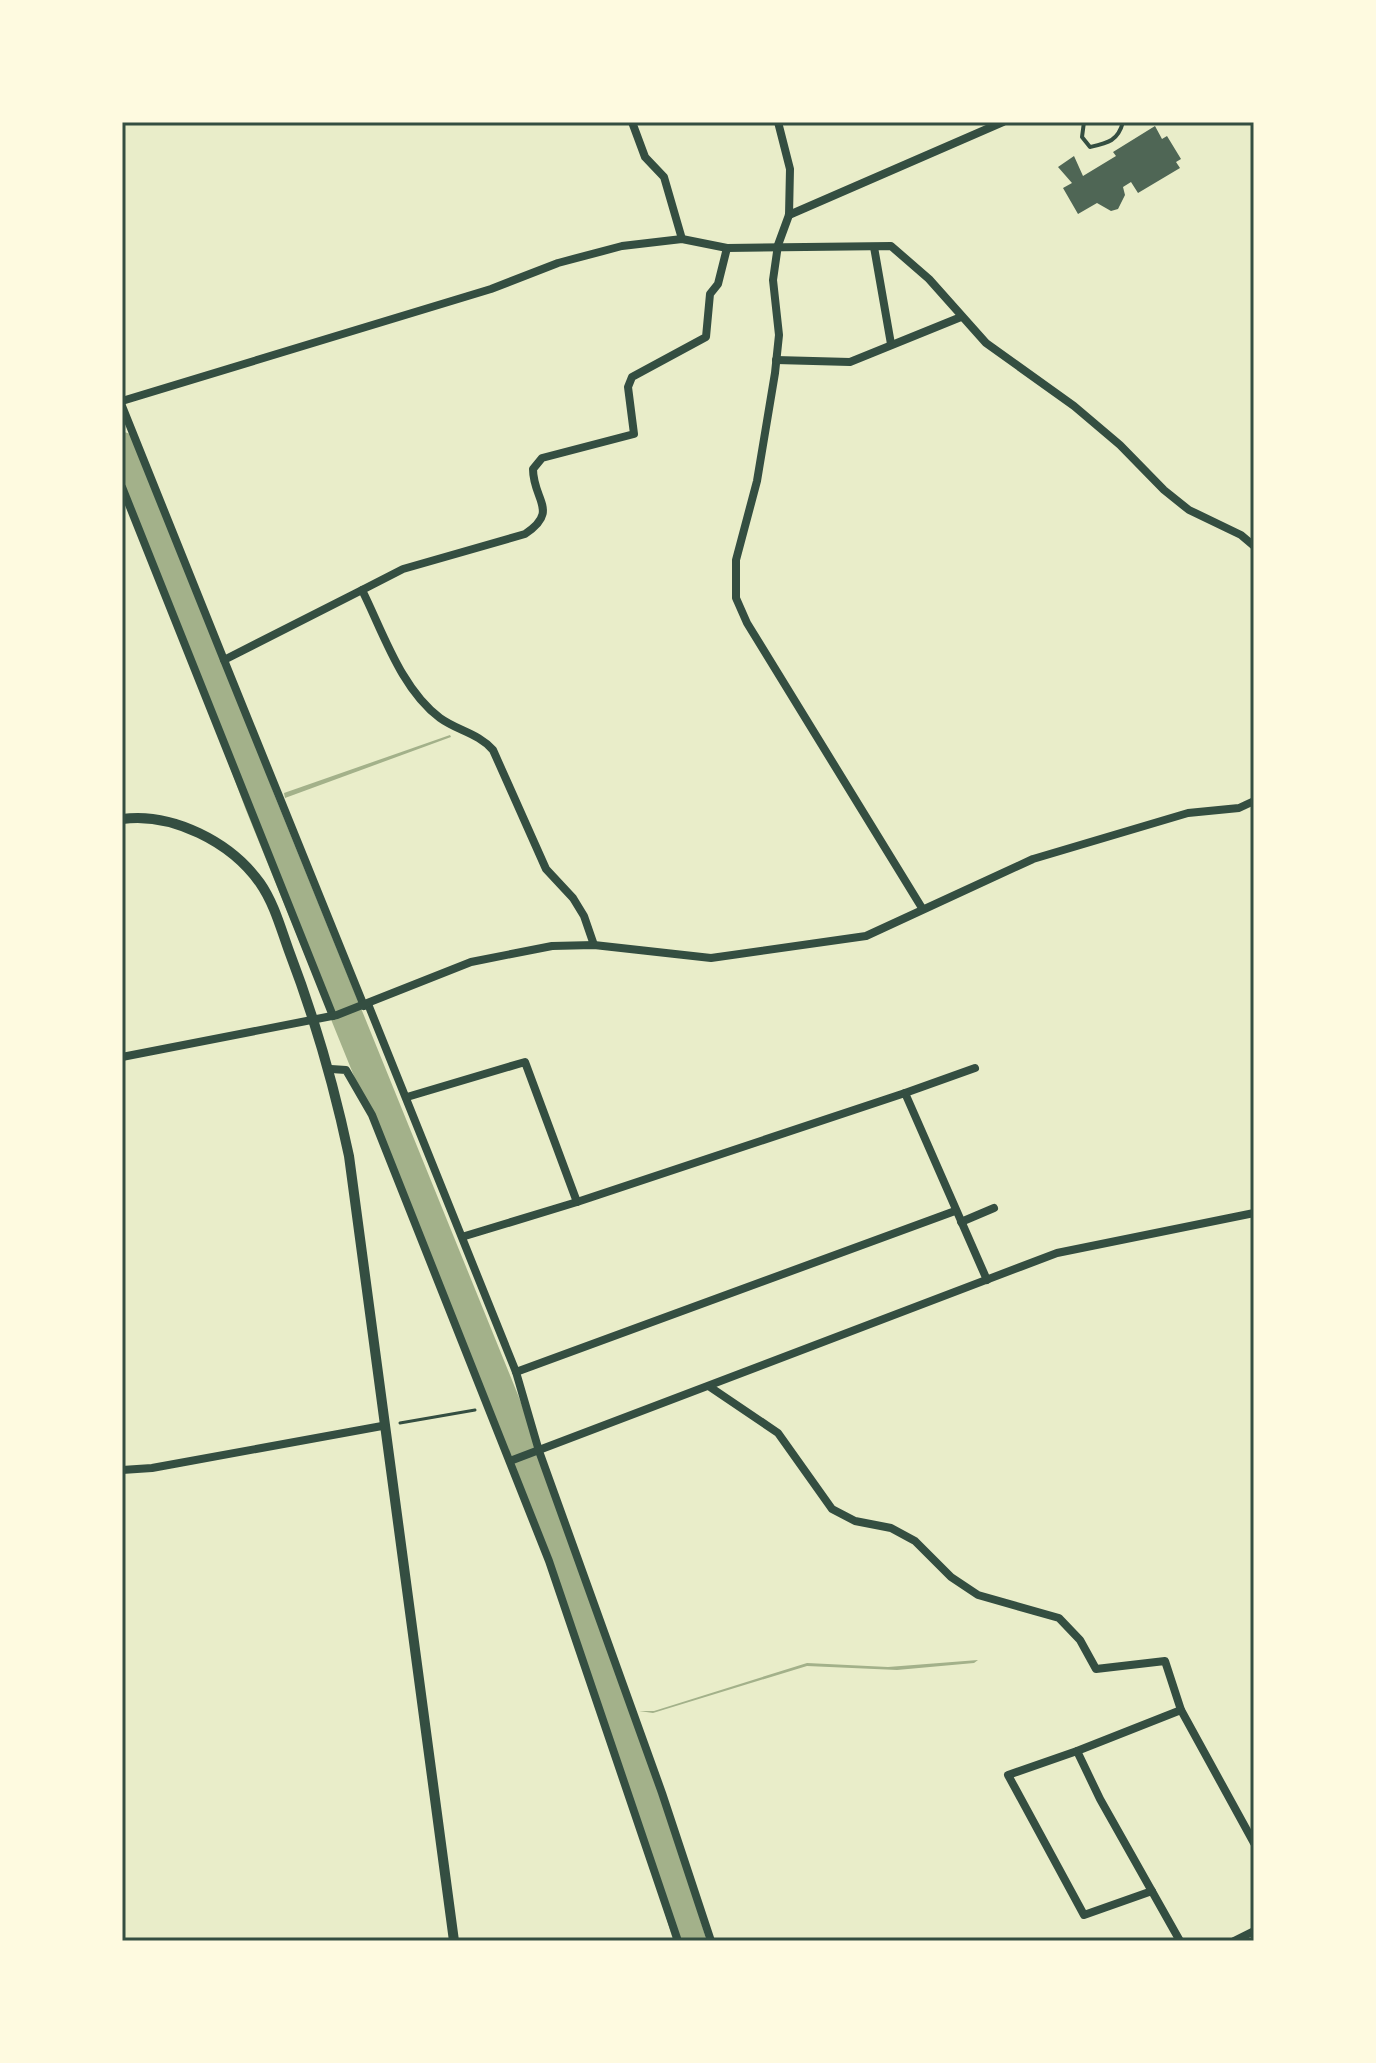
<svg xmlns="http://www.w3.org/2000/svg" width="1376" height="2063" font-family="Arial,sans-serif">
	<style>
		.water { fill: #a3b18a }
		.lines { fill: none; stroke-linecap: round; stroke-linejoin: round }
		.river { stroke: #a3b18a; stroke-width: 32 }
		.building { fill: #4f6655 }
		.path { stroke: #344e41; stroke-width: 3 }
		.service { stroke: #344e41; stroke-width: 4 }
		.minor { stroke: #344e41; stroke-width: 8 }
		.tertiary { stroke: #344e41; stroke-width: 10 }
		.neatline { fill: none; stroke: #344e41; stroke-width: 3 }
	</style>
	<rect width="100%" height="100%" fill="#e9edc9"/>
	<!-- water -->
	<g class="water">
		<path d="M 450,735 L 451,737 L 285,798 L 284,793 Z"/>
		<path d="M 978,1660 L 974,1663 L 897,1670 L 807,1666 L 653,1713 L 639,1711 L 654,1711 L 807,1663 L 888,1667 Z"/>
	</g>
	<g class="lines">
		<!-- river -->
		<path class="river" d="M 122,448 L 191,617 L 260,802 L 504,1403 L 635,1758 L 690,1941"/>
	</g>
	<!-- building -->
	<path class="building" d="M 1155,126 L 1162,139 L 1167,136 L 1181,159 L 1176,162 L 1180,168 L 1138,193 L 1131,182 L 1123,187 L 1125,195 L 1118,209 L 1111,211 L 1097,203 L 1078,214 L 1063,188 L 1072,183 L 1058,167 L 1074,156 L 1083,176 L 1116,156 L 1113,152 Z"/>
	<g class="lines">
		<!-- path -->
		<path class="path" d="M 400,1423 L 475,1410"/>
		<!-- service -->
		<path class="service" d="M 1084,122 L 1082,137 L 1090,147 C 1108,143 1118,141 1123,122"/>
		<!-- minor -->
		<g class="minor">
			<path d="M 632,122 L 645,157 L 664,177 L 682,239"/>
			<path d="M 778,122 L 790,169 L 789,215 L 778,245 L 773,280 L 779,335 L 775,373 L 757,481 L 736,560 L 736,598 L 747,623 L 922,908"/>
			<path d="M 789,215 L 1003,122"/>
			<path d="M 874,247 L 891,344"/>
			<path d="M 776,360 L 850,362 L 961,317"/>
			<path d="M 122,401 L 491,289 L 558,263 L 622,246 L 682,239 L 727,248 L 891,246 L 929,279 L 986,343 L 1074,406 L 1120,445 L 1164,490 L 1189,510 L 1241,535 L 1254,546"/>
			<path d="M 122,406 L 224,660 L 362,590"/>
			<path d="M 122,487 L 333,1016"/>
			<path d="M 224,660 L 364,1006"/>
			<path d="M 594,945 L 584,916 L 573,898 L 546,869 L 493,750 C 478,733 458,731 440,718 C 401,689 383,632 362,590 L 403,569 L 525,534 C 560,511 533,500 533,469 L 542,458 L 634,434 L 628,387 L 632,377 L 706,337 L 710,294 L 718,284 L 727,248"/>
			<path d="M 368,1004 L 516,1372 L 539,1451 L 662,1793 L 711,1941"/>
			<path d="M 122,1057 L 337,1015 L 471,962 L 552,946 L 594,945 L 711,958 L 866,936 L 1033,859 L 1188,813 L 1239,808 L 1254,801"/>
			<path d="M 331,1069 L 346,1070 L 372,1115 L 549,1561 L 678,1941"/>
			<path d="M 905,1093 L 975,1068"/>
			<path d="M 407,1097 L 525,1062 L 577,1202 L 465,1236"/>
			<path d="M 577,1202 L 905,1093 L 987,1280"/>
			<path d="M 961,1222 L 994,1208"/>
			<path d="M 516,1372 L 955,1211"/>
			<path d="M 710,1387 L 778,1433 L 832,1509 L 855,1521 L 891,1528 L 915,1541 L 951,1577 L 978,1595 L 1059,1618 L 1080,1640 L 1096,1669 L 1165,1661 L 1181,1710 L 1254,1843"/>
			<path d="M 510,1461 L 1057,1253 L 1254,1213"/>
			<path d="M 122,1470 L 152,1468 L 382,1426"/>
			<path d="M 1077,1751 L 1008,1775 L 1084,1915 L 1152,1891"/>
			<path d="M 1180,1941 L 1100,1799 L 1077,1751 L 1181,1710"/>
			<path d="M 1234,1941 L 1254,1931"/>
		</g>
		<!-- tertiary -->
		<path class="tertiary" d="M 122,819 C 172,812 231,842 260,883 C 274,903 281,929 289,951 C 315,1019 334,1085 349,1156 L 454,1941"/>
	</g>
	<!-- border -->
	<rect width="1376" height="2063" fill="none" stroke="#fefae0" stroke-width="248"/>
	<rect x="124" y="124" width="1128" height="1815" class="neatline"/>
</svg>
